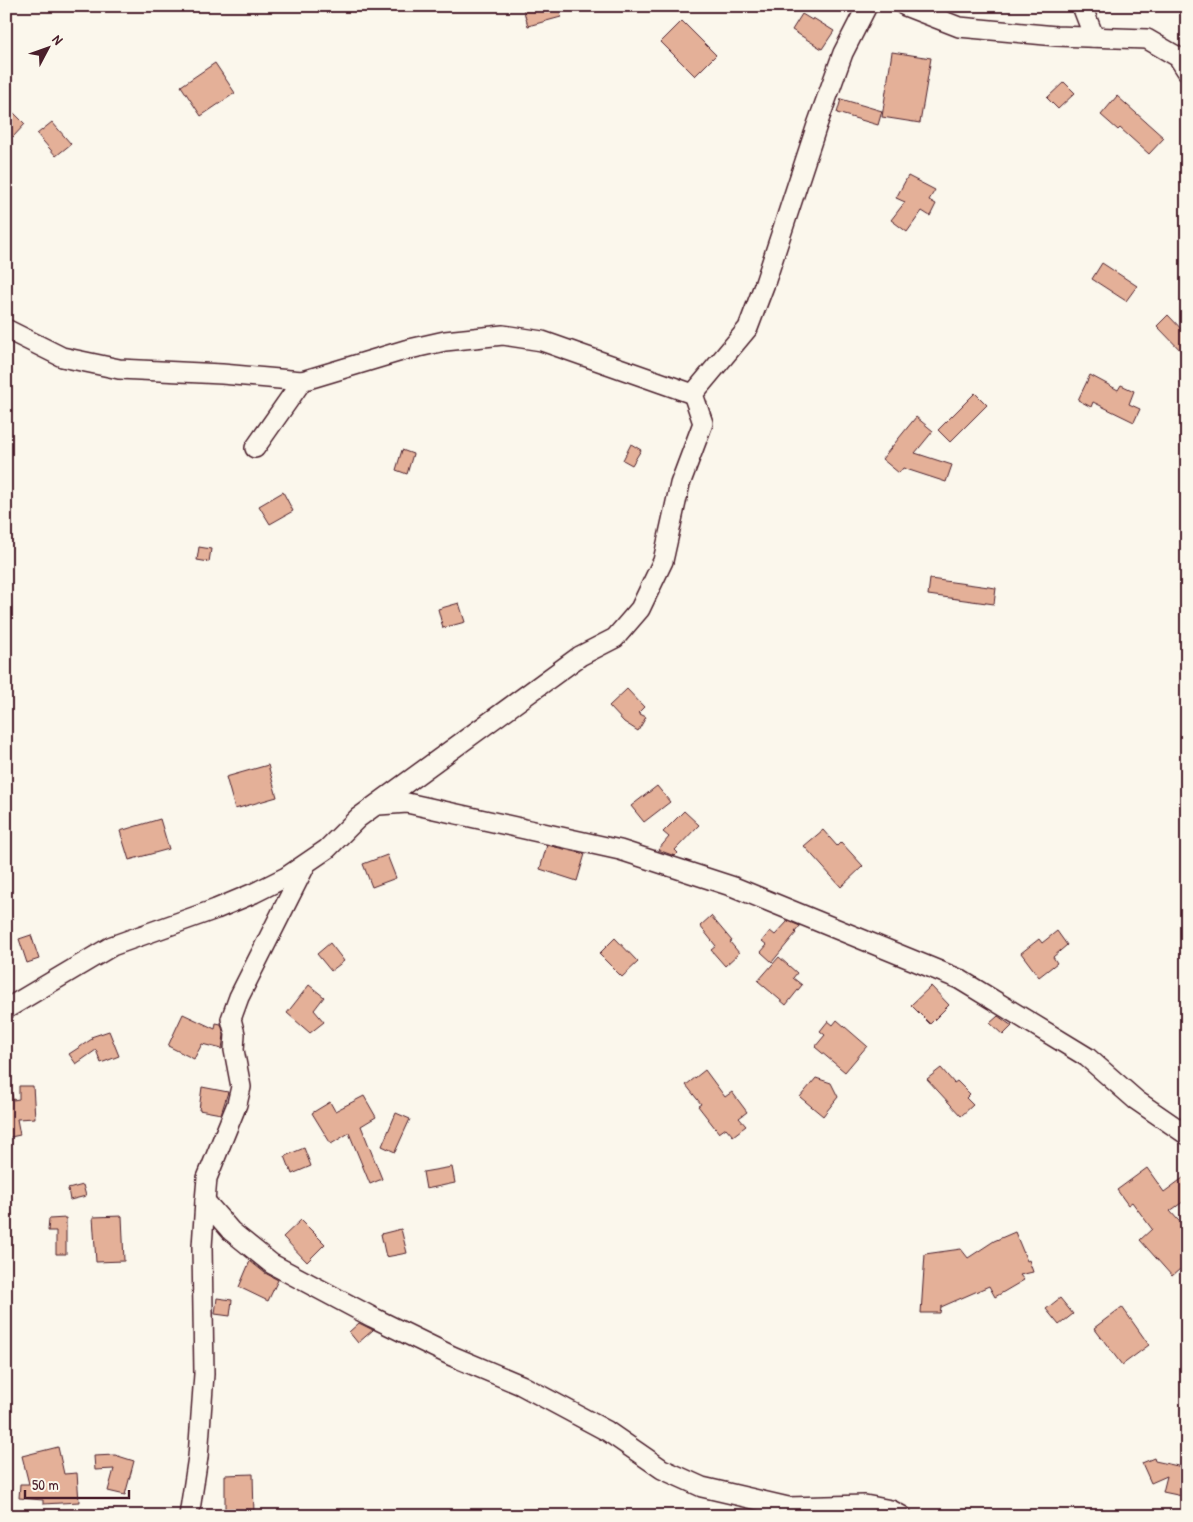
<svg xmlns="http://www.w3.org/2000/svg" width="1193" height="1522" font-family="'Patrick Hand',sans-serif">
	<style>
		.building { fill: #e4b098; stroke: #4a1f2b }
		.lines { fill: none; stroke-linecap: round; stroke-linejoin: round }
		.minor-casing { stroke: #4a1f2b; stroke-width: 22 }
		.minor { stroke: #fbf7ec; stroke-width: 19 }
	</style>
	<rect width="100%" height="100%" fill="#fbf7ec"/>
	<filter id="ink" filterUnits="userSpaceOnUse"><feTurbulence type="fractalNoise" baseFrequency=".02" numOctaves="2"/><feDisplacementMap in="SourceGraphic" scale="10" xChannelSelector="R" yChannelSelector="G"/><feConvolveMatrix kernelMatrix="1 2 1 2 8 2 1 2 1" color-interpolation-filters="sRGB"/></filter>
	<g filter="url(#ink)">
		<!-- building -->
		<g class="building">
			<path d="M 530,6 L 558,6 L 561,17 L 528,26 L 523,8 Z"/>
			<path d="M 802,14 L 812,20 L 813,18 L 834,31 L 822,49 L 792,30 Z"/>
			<path d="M 682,21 L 716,55 L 695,76 L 661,42 Z"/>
			<path d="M 892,52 L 931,58 L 920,123 L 882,117 Z"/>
			<path d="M 215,63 L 235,93 L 201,116 L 181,86 Z"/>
			<path d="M 1064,82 L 1075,93 L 1058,109 L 1047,98 Z"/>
			<path d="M 1117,96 L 1164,138 L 1149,154 L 1120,128 L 1118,130 L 1101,115 Z"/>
			<path d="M 841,99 L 882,111 L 878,125 L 837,113 Z"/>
			<path d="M 6,105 L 25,124 L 13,137 L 6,130 Z"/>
			<path d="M 52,122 L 71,144 L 56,156 L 37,134 Z"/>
			<path d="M 908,176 L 935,190 L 929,200 L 936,204 L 930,216 L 922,211 L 907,232 L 891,220 L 905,202 L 896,198 Z"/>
			<path d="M 1102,263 L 1137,286 L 1126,301 L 1092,279 Z"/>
			<path d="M 1168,315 L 1187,335 L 1187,357 L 1157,326 Z"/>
			<path d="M 1090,375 L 1118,390 L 1121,385 L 1134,391 L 1129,404 L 1140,409 L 1134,422 L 1093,402 L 1091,407 L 1078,400 Z"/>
			<path d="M 975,393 L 987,405 L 950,442 L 938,430 Z"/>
			<path d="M 916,417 L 933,431 L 915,453 L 952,465 L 946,482 L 903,468 L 899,473 L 882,459 Z"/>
			<path d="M 631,444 L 641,450 L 632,465 L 623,460 Z"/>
			<path d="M 402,450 L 413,454 L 407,474 L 396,470 Z"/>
			<path d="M 283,492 L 293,511 L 270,524 L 259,506 Z"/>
			<path d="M 199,547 L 211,549 L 209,562 L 197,560 Z"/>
			<path d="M 930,579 L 996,588 L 994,604 L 928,595 Z"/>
			<path d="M 459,603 L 465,622 L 443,628 L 438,609 Z"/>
			<path d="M 627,689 L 644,707 L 638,713 L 646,717 L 638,731 L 624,722 L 609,706 Z"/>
			<path d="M 268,765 L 277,797 L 235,809 L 226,777 Z"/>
			<path d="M 657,786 L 670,802 L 644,822 L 631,806 Z"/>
			<path d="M 684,811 L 699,825 L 675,850 L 678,853 L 675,856 L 658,850 L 669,837 L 663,832 Z"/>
			<path d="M 160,819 L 169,849 L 129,860 L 120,831 Z"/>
			<path d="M 823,830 L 837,846 L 841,842 L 863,866 L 841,887 L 804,846 Z"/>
			<path d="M 547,845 L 585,854 L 577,881 L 540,869 Z"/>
			<path d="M 387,855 L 396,878 L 372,887 L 363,864 Z"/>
			<path d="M 711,916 L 732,941 L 730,942 L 739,953 L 725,966 L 711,950 L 716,946 L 700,926 Z"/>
			<path d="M 788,921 L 800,926 L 795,932 L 796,933 L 772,962 L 761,952 L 767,945 L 762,941 L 770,931 L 775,935 Z"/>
			<path d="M 1057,931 L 1067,945 L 1053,957 L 1057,963 L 1039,977 L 1021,953 L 1039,939 L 1042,943 Z"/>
			<path d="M 31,935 L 39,959 L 27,963 L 19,939 Z"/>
			<path d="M 615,938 L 638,962 L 622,977 L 599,954 Z"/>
			<path d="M 330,943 L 344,961 L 331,971 L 317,954 Z"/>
			<path d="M 779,957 L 797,973 L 793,978 L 802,985 L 786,1005 L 758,981 Z"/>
			<path d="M 309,985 L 324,997 L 314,1010 L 324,1022 L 310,1033 L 287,1013 Z"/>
			<path d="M 931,986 L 949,1005 L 930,1024 L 911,1005 Z"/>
			<path d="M 183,1014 L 215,1029 L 216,1023 L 221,1024 L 224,1035 L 222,1049 L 202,1044 L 194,1059 L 168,1046 Z"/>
			<path d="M 998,1016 L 1012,1026 L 1003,1035 L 990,1023 Z"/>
			<path d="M 837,1020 L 867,1046 L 845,1072 L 815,1047 L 825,1035 L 820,1031 L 828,1021 L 833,1025 Z"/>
			<path d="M 109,1031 L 119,1056 L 101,1063 L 96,1050 L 76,1064 L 69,1054 L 92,1039 L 91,1037 Z"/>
			<path d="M 941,1068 L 954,1083 L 957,1081 L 970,1094 L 966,1098 L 973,1105 L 961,1116 L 927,1079 Z"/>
			<path d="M 705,1070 L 725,1097 L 732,1092 L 747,1112 L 739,1118 L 746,1126 L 733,1136 L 726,1128 L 719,1133 L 698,1106 L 701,1104 L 686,1085 Z"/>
			<path d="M 816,1078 L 831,1083 L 838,1097 L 823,1116 L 800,1097 Z"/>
			<path d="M 19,1086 L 33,1086 L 35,1118 L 17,1119 L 20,1135 L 6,1138 L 6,1094 L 12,1094 L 13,1100 L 19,1099 Z"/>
			<path d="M 202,1087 L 228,1092 L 221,1114 L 199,1110 Z"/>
			<path d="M 364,1096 L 376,1117 L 361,1126 L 382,1179 L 370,1184 L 349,1133 L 331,1144 L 312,1113 L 330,1102 L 335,1111 Z"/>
			<path d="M 396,1113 L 410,1119 L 395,1152 L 382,1146 Z"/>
			<path d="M 304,1148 L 311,1166 L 292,1174 L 285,1156 Z"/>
			<path d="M 452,1167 L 455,1183 L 426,1189 L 423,1172 Z"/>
			<path d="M 1147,1168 L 1164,1192 L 1187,1175 L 1187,1199 L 1170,1211 L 1187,1230 L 1187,1263 L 1172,1276 L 1140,1240 L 1152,1229 L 1132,1202 L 1128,1205 L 1117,1190 Z"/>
			<path d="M 83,1185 L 86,1196 L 70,1200 L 68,1189 Z"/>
			<path d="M 122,1216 L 124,1261 L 96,1262 L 93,1217 Z"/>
			<path d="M 66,1218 L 66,1254 L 56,1254 L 56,1231 L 48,1231 L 49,1219 Z"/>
			<path d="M 301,1220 L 325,1244 L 307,1262 L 283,1237 Z"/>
			<path d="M 401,1229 L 407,1253 L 386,1257 L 381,1234 Z"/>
			<path d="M 1015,1232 L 1027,1261 L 1029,1260 L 1033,1272 L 1020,1275 L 1024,1280 L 995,1297 L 989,1286 L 941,1307 L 940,1313 L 921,1313 L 925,1254 L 961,1249 L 968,1258 L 994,1241 Z"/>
			<path d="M 250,1261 L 265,1273 L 278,1280 L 268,1301 L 239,1287 Z"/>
			<path d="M 217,1298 L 232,1300 L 230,1316 L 215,1314 Z"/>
			<path d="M 1060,1298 L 1073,1314 L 1059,1325 L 1046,1309 Z"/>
			<path d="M 1122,1307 L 1149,1345 L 1122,1365 L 1094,1328 Z"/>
			<path d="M 359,1323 L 373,1330 L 358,1343 L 349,1332 Z"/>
			<path d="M 58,1447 L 64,1474 L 77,1473 L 79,1502 L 43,1504 L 43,1500 L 19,1498 L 20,1484 L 29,1484 L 22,1456 Z"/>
			<path d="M 115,1455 L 134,1461 L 125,1495 L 108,1491 L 114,1469 L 95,1470 L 94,1456 Z"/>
			<path d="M 1154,1458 L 1155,1461 L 1187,1468 L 1187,1497 L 1163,1492 L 1167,1476 L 1151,1483 L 1142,1463 Z"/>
			<path d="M 253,1474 L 254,1516 L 225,1516 L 225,1475 Z"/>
		</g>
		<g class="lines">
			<defs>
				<g id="minor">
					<path d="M 905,6 L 959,27 L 1056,36 L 1147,39 L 1178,57 L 1187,71"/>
					<path d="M 1082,6 L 1094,37"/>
					<path d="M 6,329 L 62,357 L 119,369 L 222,374 L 302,381"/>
					<path d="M 255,448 L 302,381 L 405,350 L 445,341 L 503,335 L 542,341 L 693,394"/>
					<path d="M 379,805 L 407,803 L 620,850 L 734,887 L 959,979 L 1087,1057 L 1136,1100 L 1187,1135"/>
					<path d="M 6,1009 L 112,946 L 216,909 L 254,893 L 286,877 L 327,849 L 358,818 L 580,656 L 615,638 L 640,609 L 663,561 L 680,484 L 703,423 L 693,394 L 748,328 L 765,283 L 817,125 L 843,53 L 867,6"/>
					<path d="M 205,1201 L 231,1231 L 272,1264 L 372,1317 L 452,1356 L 521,1385 L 607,1431 L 662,1469 L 702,1487 L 788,1507 L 865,1505 L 891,1510 L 902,1516"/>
					<path d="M 189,1516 L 198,1457 L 204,1374 L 202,1247 L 205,1201 L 207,1178 L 237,1104 L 241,1087 L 234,1050 L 235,1034 L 231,1019 L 239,997 L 305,866"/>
				</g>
			</defs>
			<!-- minor casing -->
			<use href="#minor" class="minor-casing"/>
			<!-- minor -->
			<use href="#minor" class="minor"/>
		</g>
	</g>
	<!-- margin -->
	<rect width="1193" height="1522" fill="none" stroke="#fbf7ec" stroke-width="25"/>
	<rect x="12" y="12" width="1168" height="1497" fill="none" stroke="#4a1f2b" stroke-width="2" filter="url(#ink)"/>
	<!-- north arrow -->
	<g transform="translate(48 48) rotate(49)" stroke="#fbf7ec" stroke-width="4" paint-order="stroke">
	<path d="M0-4L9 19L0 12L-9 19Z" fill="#4a1f2b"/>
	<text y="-8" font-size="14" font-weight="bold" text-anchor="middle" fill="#4a1f2b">N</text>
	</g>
	<!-- scale -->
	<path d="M25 1490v8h104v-8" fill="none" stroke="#4a1f2b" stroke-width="2.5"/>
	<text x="32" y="1490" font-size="15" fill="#4a1f2b" stroke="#fbf7ec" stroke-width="4" paint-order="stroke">50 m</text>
</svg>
